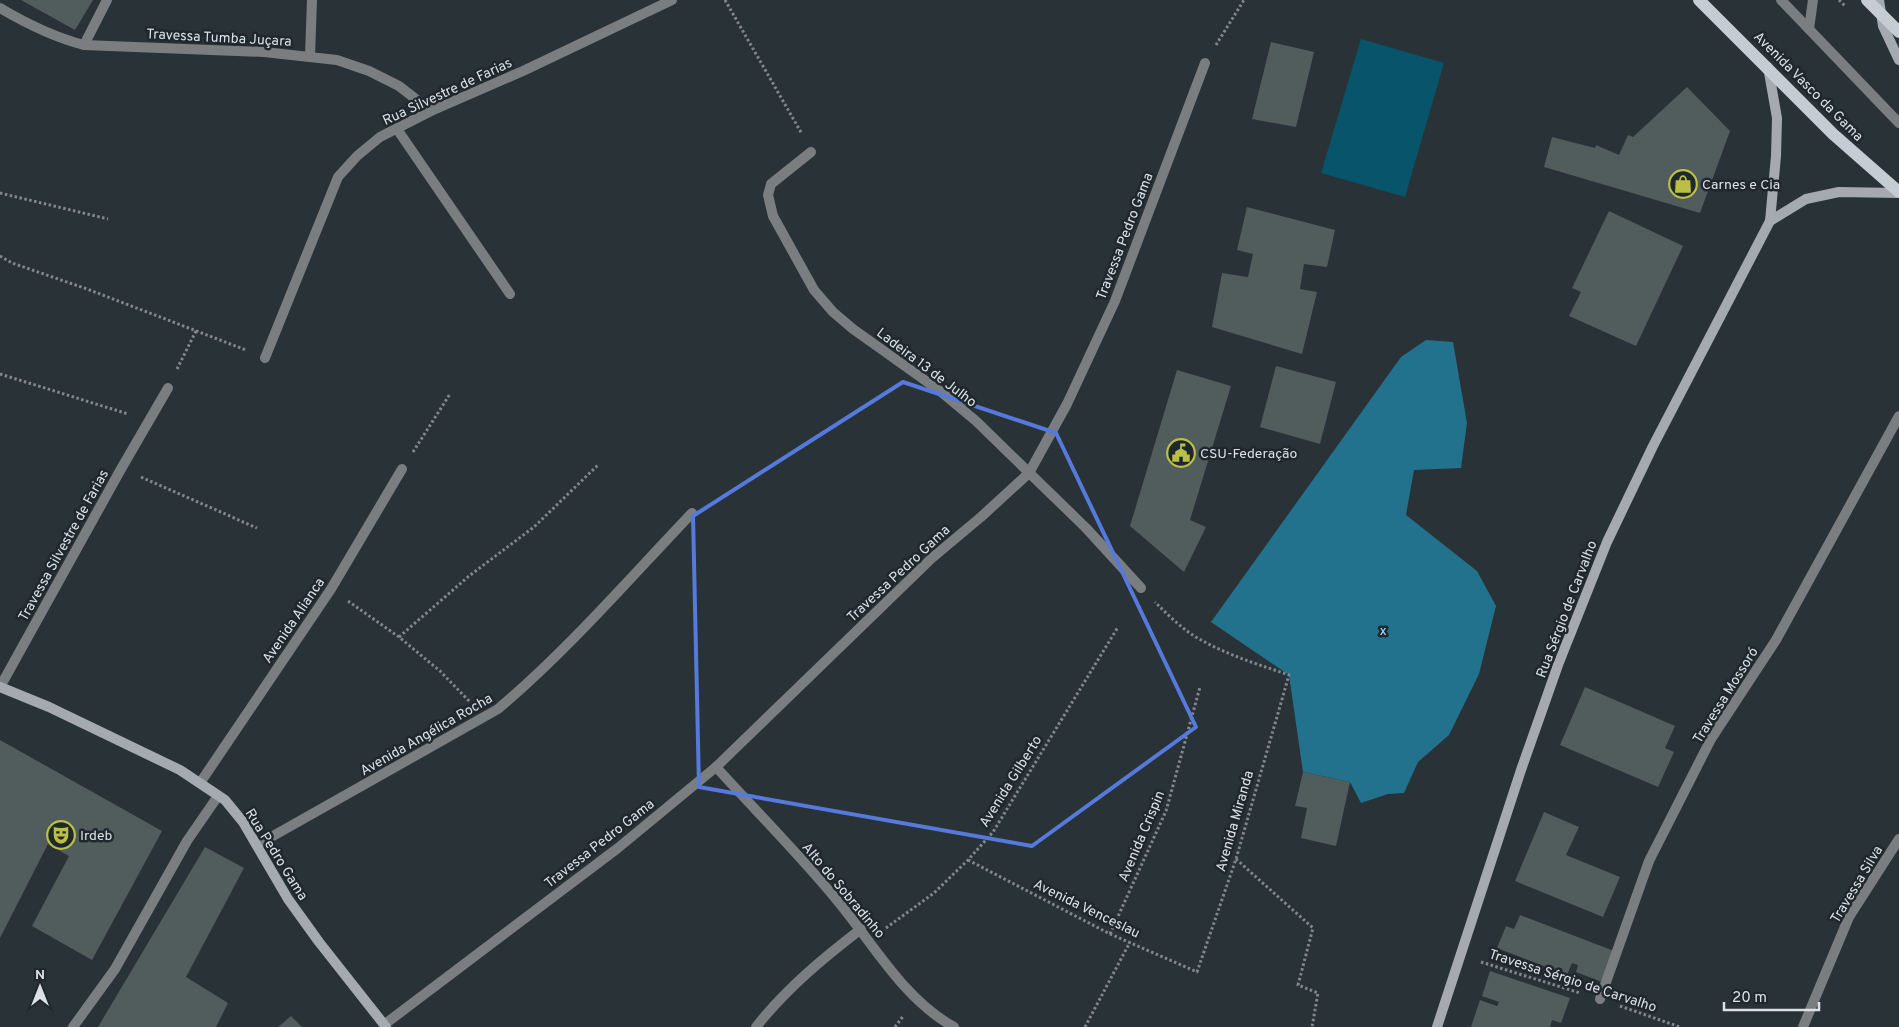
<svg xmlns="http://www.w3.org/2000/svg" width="1899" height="1027" font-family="Overpass,sans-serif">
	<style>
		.green { fill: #07546b }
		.forest { fill: #23728d }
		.building { fill: #515c5d }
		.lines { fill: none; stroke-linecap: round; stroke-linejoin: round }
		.path { stroke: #80888b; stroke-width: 3; stroke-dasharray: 2.5 2.5; stroke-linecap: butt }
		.lane { stroke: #7b7e81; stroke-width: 10 }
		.street { stroke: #7b7e81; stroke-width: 10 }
		.secondary { stroke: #a4aaaf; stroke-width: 10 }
		.primary { stroke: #c5ccd3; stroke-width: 12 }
		.primary-bridge { stroke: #c5ccd3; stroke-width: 12 }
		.marked { fill: none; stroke: #567adc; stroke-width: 4; stroke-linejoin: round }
		.labels { text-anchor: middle; stroke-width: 5; stroke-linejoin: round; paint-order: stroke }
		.street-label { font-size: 14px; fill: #dbe1e4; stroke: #1f282c }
		.poi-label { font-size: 14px; fill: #dbe1e4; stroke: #1f282c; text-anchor: start }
		.park-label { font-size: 14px; fill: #98e0fd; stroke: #1f282c }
	</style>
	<rect width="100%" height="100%" fill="#293236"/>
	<!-- green -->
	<path class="green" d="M 1361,39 L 1444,63 L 1405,197 L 1321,173 Z"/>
	<!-- forest -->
	<path class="forest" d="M 1426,340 L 1453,342 L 1467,423 L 1461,468 L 1414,470 L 1406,515 L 1477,571 L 1496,606 L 1479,674 L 1449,735 L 1418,762 L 1404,793 L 1388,794 L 1361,803 L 1350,782 L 1303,772 L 1289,675 L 1211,622 L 1401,357 Z"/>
	<!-- building -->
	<g class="building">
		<path d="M 21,0 L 93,0 L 75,30 Z"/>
		<path d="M 1271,42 L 1314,52 L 1296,127 L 1252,119 Z"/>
		<path d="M 1687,87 L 1730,131 L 1700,213 L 1544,167 L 1552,137 L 1595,148 L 1596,145 L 1619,155 L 1628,135 L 1633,137 Z"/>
		<path d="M 1247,207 L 1335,230 L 1327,267 L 1304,264 L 1300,289 L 1317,292 L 1302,354 L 1212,327 L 1222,273 L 1248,277 L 1253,254 L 1237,250 Z"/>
		<path d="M 1609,211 L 1683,246 L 1636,346 L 1569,316 L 1581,292 L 1572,288 Z"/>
		<path d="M 1276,366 L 1336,382 L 1320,444 L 1260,427 Z"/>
		<path d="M 1177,370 L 1231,386 L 1190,520 L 1206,527 L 1184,572 L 1130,526 Z"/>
		<path d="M 1585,687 L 1675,726 L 1665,748 L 1674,752 L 1658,787 L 1560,745 Z"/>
		<path d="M 0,740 L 162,831 L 92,960 L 32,926 L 69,856 L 48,844 L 0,938 Z"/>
		<path d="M 1303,772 L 1350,782 L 1336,846 L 1301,838 L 1307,808 L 1295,806 Z"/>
		<path d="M 1544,812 L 1579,827 L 1566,855 L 1620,877 L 1603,917 L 1515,881 Z"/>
		<path d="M 205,847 L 244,868 L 186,977 L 228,1003 L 216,1027 L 98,1027 Z"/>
		<path d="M 1520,915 L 1614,951 L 1602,982 L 1576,972 L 1578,965 L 1572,963 L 1567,975 L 1497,948 L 1506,926 L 1514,929 Z"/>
		<path d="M 1490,971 L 1570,998 L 1561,1023 L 1552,1020 L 1550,1027 L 1471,1027 L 1480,1000 L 1497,1006 L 1499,1002 L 1482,996 Z"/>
		<path d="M 291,1016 L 302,1027 L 278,1027 Z"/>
	</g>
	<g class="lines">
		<!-- path -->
		<g class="path">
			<path d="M 725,0 L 802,134"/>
			<path d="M 1839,0 L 1845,6"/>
			<path d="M 1216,45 L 1244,0"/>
			<path d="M 0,193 L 108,219"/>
			<path d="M 0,256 L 12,263 L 87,289 L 246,350"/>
			<path d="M 177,369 L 196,331"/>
			<path d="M 0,374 L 128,414"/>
			<path d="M 413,452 L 450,394"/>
			<path d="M 141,477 L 257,528"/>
			<path d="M 348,601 L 399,637 L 440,671 L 470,702"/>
			<path d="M 399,637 L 469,576 L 534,527 L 599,464"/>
			<path d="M 1236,859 L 1313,928 L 1298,985 L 1318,993 L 1312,1027"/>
			<path d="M 968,860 L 1110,934 L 1197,972 L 1236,859 L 1289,675 C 1260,665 1230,656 1203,641 C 1185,632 1169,616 1155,602"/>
			<path d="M 886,928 L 934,893 L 968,860 L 993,832 L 1118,627"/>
			<path d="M 1110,934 L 1166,811 L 1200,687"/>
			<path d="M 1481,962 L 1580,993"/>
			<path d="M 1620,1006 L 1680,1027"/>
			<path d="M 895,1027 L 904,1015"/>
			<path d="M 1085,1027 L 1130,942"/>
		</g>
		<!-- lane -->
		<g class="lane">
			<path d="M 1781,0 L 1899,123"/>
			<path d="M 1809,29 L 1813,0"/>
			<path d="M 84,45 L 107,0"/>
			<path d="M 310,56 L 312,0"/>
			<path d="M 397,129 L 510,294"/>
			<path d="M 257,845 L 498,709 C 567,651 630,578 692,513"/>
			<path d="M 73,1027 L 115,969 L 187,841 L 218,796"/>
			<path d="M 756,1027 C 786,989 822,959 861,929"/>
			<path d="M 1803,1027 L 1849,917 L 1899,839"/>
		</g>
		<!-- street -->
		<g class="street">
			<path d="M 0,8 C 27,24 53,37 84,45 L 264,52 L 337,60 L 369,71 L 399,86 L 431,111"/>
			<path d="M 811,152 L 771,184 L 768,195 L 773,216 L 814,290 L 833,312 L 853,329 L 940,391 L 976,421 L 1086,528 L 1141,588"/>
			<path d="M 265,358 L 338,177 L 357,156 L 380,137 L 431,111 L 523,71 L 672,0"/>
			<path d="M 0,687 L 121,469 L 168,388"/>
			<path d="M 716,767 C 756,811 798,853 836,899 C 873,943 903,999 954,1027"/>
			<path d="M 200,783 L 331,589 L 402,469"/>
			<path d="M 1600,999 L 1649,861 L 1711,739 L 1776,640 L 1899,416"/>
			<path d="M 385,1024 L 618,848 L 716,767 L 932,558 L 981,517 L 1029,473 L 1067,404 L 1115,301 L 1205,63"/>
		</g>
		<!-- secondary -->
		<g class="secondary">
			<path d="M 1879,0 L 1883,26 L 1899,60"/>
			<path d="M 1770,221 L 1806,199 L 1839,192 L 1899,193"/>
			<path d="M 0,687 L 49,707 L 180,770 L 225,800 L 243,822 L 288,899 L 319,942 L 386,1027"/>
			<path d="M 1437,1027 L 1521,770 L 1558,665 L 1607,542 L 1653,446 L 1770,221 L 1776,156 L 1777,118 L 1768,67"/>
		</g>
		<!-- primary -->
		<path class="primary" d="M 1699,0 L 1833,134 L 1899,192"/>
		<!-- primary-bridge -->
		<path class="primary-bridge" d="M 1867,0 L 1899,32"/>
	</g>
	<!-- marked area -->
	<path class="marked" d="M 903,382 L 1056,433 L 1196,727 L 1032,846 L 699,787 L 693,516 Z"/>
	<!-- icons -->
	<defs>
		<symbol id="shop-ring" viewBox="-11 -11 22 22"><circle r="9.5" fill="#1f282c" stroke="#bbc045" stroke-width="1.5"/><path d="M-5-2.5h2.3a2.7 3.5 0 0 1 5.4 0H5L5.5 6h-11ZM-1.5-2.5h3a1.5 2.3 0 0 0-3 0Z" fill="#bbc045"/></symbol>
		<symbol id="civic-ring" viewBox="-11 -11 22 22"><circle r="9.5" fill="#1f282c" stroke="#bbc045" stroke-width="1.5"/><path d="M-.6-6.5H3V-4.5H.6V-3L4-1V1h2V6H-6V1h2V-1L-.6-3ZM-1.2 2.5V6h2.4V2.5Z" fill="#bbc045"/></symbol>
		<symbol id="theatre-ring" viewBox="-11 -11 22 22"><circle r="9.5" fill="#1f282c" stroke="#bbc045" stroke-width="1.5"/><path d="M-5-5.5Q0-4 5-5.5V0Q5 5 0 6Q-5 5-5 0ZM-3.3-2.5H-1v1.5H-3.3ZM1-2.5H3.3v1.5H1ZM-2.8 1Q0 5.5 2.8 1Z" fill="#bbc045"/></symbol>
	</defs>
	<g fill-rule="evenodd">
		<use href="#shop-ring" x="1667" y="168" width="32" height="32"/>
		<use href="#civic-ring" x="1165" y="437" width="32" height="32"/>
		<use href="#theatre-ring" x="45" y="819" width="32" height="32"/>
	</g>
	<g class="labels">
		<!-- street labels -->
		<g class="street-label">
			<text transform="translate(219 37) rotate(3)" y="5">Travessa Tumba Juçara</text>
			<text transform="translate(1809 86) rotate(45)" y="5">Avenida Vasco da Gama</text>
			<text transform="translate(447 91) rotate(-25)" y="5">Rua Silvestre de Farias</text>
			<text transform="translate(1124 236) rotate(-69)" y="5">Travessa Pedro Gama</text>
			<text transform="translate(927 367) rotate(37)" y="5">Ladeira 13 de Julho</text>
			<text transform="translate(63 545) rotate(-61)" y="5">Travessa Silvestre de Farias</text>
			<text transform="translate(898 573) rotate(-43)" y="5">Travessa Pedro Gama</text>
			<text transform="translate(1566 609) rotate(-69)" y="5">Rua Sérgio de Carvalho</text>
			<text transform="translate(293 620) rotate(-56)" y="5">Avenida Alianca</text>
			<text transform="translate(1725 695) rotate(-58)" y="5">Travessa Mossoró</text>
			<text transform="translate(426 734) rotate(-30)" y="5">Avenida Angélica Rocha</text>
			<text transform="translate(1010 781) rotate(-58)" y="5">Avenida Gilberto</text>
			<text transform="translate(1234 821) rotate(-74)" y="5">Avenida Miranda</text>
			<text transform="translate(1141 836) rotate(-67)" y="5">Avenida Crispin</text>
			<text transform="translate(599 843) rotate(-38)" y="5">Travessa Pedro Gama</text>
			<text transform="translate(277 854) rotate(58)" y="5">Rua Pedro Gama</text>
			<text transform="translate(1856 884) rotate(-59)" y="5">Travessa Silva</text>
			<text transform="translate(844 890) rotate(50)" y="5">Alto do Sobradinho</text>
			<text transform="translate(1087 908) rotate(26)" y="5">Avenida Venceslau</text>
			<text transform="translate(1573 980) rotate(18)" y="5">Travessa Sérgio de Carvalho</text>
		</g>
		<!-- poi labels -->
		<g class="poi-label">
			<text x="1702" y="189">Carnes e Cia</text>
			<text x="1200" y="458">CSU-Federação</text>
			<text x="80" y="840">Irdeb</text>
		</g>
		<!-- park labels -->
		<g class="park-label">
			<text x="1383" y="635">x</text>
		</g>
	</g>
	<!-- north arrow -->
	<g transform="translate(40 987)" stroke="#1f282c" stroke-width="4" paint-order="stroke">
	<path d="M0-4L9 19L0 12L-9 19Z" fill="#dbe1e4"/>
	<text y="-8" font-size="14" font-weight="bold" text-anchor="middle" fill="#dbe1e4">N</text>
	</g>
	<!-- scale -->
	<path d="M1724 1002v8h95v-8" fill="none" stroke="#dbe1e4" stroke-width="2.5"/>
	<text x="1732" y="1002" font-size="15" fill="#dbe1e4" stroke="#1f282c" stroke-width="4" paint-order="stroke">20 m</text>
</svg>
